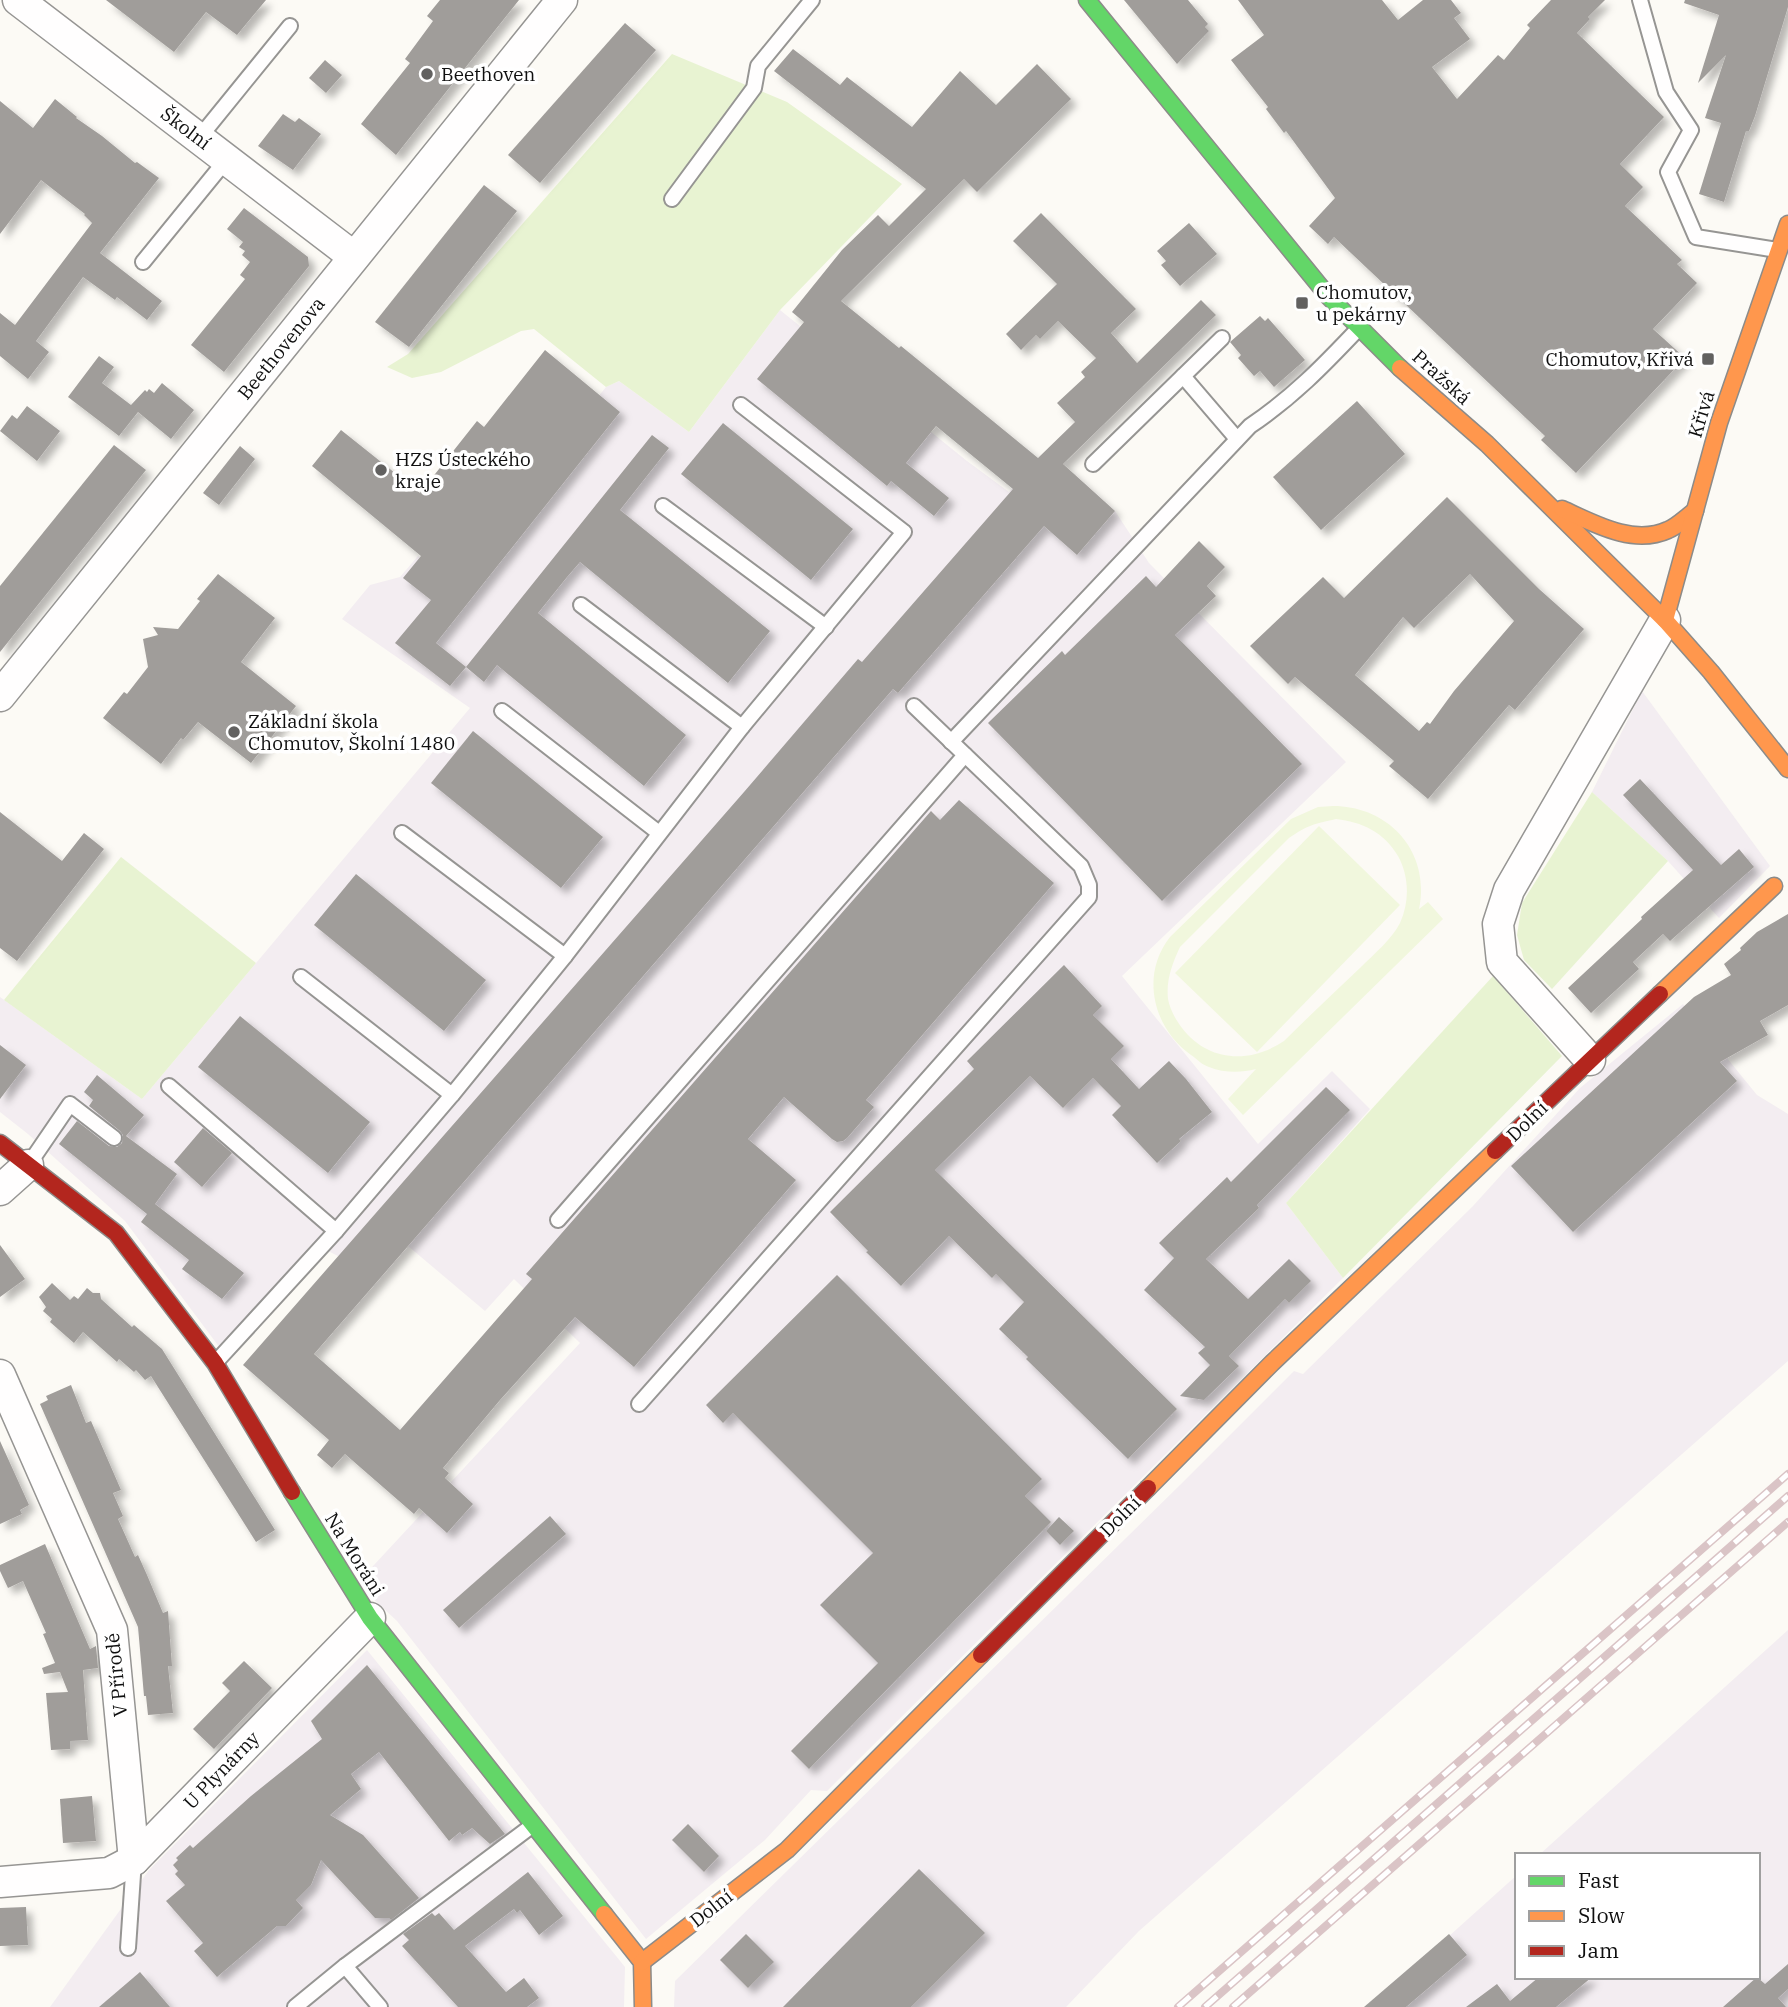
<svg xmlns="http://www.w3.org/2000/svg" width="1788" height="2007" font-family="'IBM Plex Serif',serif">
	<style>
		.industrial { fill: #f3edf1 }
		.green { fill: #e8f3d2 }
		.pitch { fill: #f1f7dd; fill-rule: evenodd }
		.building { fill: #a09d9a; fill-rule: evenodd; filter: url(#shadow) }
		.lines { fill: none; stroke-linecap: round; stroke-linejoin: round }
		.lane-casing { stroke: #969593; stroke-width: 18 }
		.street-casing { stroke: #969593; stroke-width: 33 }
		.fast-casing { stroke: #8c8b89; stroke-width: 19 }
		.slow-casing { stroke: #8c8b89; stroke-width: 19 }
		.jam-casing { stroke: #8c8b89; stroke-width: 19 }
		.lane { stroke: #fffefe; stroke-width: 14 }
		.street { stroke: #fffefe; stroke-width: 30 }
		.fast { stroke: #63d668; stroke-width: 16 }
		.slow { stroke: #ff974d; stroke-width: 16 }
		.jam { stroke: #b3261e; stroke-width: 16 }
		.rail-casing { stroke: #dac4c6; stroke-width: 8 }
		.rail { stroke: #fff; stroke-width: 5; stroke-dasharray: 16; stroke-linecap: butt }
		.poi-dot { fill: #626160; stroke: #fff; stroke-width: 2.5 }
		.labels { text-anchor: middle; stroke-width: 7; stroke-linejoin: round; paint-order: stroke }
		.poi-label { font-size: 19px; fill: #0f0f0f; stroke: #fff; text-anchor: start }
		.street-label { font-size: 19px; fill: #0f0f0f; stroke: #fff }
	</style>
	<defs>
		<filter id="shadow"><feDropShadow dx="6" dy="6" stdDeviation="3.5" flood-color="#0004"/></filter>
	</defs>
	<rect width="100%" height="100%" fill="#fcfaf5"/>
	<!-- industrial -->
	<g class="industrial">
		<path d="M 780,310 L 967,461 L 1009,492 L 1047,450 L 1115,511 L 1149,563 L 1346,762 L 1122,976 L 1258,1144 L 1332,1071 L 1370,1109 L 1286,1203 L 1343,1278 L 827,1791 L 811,1790 L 765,1840 L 646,1939 L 397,1621 L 368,1594 L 361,1579 L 580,1343 L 514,1279 L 485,1311 L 408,1246 L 373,1286 L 338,1256 L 322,1248 L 229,1360 L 125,1221 L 28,1134 L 0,1112 L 0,997 L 142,1099 L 470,708 L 342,619 L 370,585 L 400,577 L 418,556 L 451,581 L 606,387 L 619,381 L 689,432 Z"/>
		<path d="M 1642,691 L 1770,866 L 1719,918 L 1668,861 L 1592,792 Z"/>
		<path d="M 1683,1004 L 1757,1095 L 1788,1114 L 1788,1361 L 1139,1931 L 1066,2007 L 674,2007 L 675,1981 L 1181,1484 L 1294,1371 L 1303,1374 L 1473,1206 L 1580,1088 Z"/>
		<path d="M 1788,1630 L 1788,2007 L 1370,2007 L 1517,1875 L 1517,1977 L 1758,1977 L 1758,1855 L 1539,1855 Z"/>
		<path d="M 367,1650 L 625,1967 L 624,2007 L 50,2007 L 149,1870 Z"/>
	</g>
	<!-- green -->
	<g class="green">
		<path d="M 672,54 L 787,102 L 902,184 L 780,310 L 689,432 L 619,381 L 606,387 L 534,329 L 521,331 L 441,372 L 412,378 L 387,367 L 408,354 Z"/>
		<path d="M 1592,792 L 1668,861 L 1552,989 L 1524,960 L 1517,935 L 1522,903 Z"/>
		<path d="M 121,857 L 256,963 L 142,1099 L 4,1000 Z"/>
		<path d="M 1493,976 L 1562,1056 L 1343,1278 L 1286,1203 Z"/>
	</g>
	<!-- pitch -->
	<g class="pitch">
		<path d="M 1333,806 C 1389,806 1431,852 1419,909 L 1428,902 L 1443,919 L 1243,1115 L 1228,1099 L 1256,1069 C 1241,1073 1224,1073 1209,1067 C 1202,1065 1197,1059 1191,1055 C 1153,1028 1140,975 1170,937 L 1291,819 L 1318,807 ZM 1336,819 C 1362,822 1384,832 1398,856 C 1409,876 1410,901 1400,923 C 1392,939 1374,954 1361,967 C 1335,992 1309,1016 1284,1041 C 1250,1064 1208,1062 1182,1028 C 1176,1020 1170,1010 1168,999 C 1166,980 1172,964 1180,947 L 1289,838 C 1308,825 1314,824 1336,819 Z"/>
		<path d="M 1319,826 L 1400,905 L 1257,1052 L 1175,973 Z"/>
	</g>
	<!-- building -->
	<g class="building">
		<path d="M 106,0 L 266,0 L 237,35 L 206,12 L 174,52 Z"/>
		<path d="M 440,0 L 519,0 L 396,155 L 361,124 L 410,63 L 405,59 L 433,21 L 427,16 Z"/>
		<path d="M 1124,0 L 1188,0 L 1208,24 L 1205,27 L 1209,31 L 1177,64 Z"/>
		<path d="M 1238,0 L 1382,0 L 1398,20 L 1423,0 L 1451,0 L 1461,13 L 1454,18 L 1470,39 L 1432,67 L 1457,99 L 1498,55 L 1504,60 L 1530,28 L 1527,25 L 1551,0 L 1605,0 L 1588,17 L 1590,19 L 1577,33 L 1664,117 L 1620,164 L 1643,187 L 1625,206 L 1682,260 L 1677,264 L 1697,283 L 1653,329 L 1685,358 L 1576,473 L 1541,440 L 1545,436 L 1334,237 L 1328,244 L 1309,226 L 1335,198 L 1286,131 L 1284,133 L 1266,109 L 1268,107 L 1231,60 L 1264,35 Z"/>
		<path d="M 1685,0 L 1788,0 L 1788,7 L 1755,116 L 1749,131 L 1746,131 L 1724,202 L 1699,194 L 1721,123 L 1705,118 L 1726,55 L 1698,83 L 1719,15 L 1684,3 Z"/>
		<path d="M 625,23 L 656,50 L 540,183 L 508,155 Z"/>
		<path d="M 793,49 L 840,85 L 847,77 L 912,127 L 960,71 L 996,105 L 1037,64 L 1071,99 L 977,192 L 964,179 L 841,301 L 899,348 L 901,346 L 1038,458 L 1075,422 L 1057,403 L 1085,377 L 1081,372 L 1096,358 L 1058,321 L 1040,339 L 1036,335 L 1021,350 L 1006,334 L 1057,284 L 1013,241 L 1041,213 L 1136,309 L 1111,333 L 1137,363 L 1201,300 L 1216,315 L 1063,464 L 1115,511 L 1077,555 L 1044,526 L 898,693 L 893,689 L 314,1354 L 400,1430 L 532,1279 L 526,1274 L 931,811 L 940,820 L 959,800 L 1054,883 L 866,1100 L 874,1107 L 847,1138 L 843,1141 L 837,1142 L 832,1139 L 784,1097 L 748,1139 L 796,1180 L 634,1367 L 575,1317 L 500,1400 L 443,1468 L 449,1473 L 445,1478 L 473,1504 L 447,1533 L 419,1508 L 414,1514 L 345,1454 L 332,1468 L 317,1455 L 329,1440 L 243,1365 L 744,792 L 858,659 L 862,662 L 1013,489 L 936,426 L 906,463 L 949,498 L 934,516 L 891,481 L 887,486 L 757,379 L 804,322 L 792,312 L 842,250 L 878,215 L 889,226 L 926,189 L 774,71 Z"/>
		<path d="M 325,60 L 342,75 L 326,93 L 309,78 Z"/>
		<path d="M 55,99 L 77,117 L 76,118 L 102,136 L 135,163 L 137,162 L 159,178 L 100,253 L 162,301 L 147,320 L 117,297 L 115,300 L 83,277 L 36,341 L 49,352 L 28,379 L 0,356 L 0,313 L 15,325 L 92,223 L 84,215 L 85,214 L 41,180 L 0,234 L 0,101 L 33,128 Z"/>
		<path d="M 283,114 L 295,122 L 299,118 L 321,134 L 293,170 L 258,146 Z"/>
		<path d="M 484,185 L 517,211 L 409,347 L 375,322 Z"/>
		<path d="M 244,208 L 308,257 L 309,266 L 224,372 L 191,345 L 245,279 L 240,275 L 250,262 L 242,255 L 245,251 L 239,247 L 243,242 L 227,229 Z"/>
		<path d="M 1189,223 L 1217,254 L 1180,286 L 1161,265 L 1166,261 L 1157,251 Z"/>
		<path d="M 1260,316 L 1265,321 L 1268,318 L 1305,360 L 1274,387 L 1260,371 L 1254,376 L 1238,358 L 1241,355 L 1230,342 Z"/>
		<path d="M 545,350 L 620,412 L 436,643 L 466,667 L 450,686 L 395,643 L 431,600 L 403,578 L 421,556 L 312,466 L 341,430 L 420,493 L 477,421 L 484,427 Z"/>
		<path d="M 99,356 L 114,367 L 102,383 L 131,405 L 145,390 L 147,392 L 149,389 L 154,393 L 162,383 L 194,410 L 171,439 L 138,412 L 119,436 L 68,397 Z"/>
		<path d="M 1357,401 L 1405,454 L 1321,530 L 1273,477 Z"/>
		<path d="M 27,406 L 60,431 L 37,461 L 0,431 L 12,415 L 17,419 Z"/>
		<path d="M 723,423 L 853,529 L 811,580 L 681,474 Z"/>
		<path d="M 652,435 L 669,448 L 620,510 L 770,631 L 728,683 L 580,562 L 567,577 L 538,613 L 686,735 L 644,786 L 497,665 L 484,682 L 466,667 Z"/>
		<path d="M 114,445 L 146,470 L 0,652 L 0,586 Z"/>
		<path d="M 240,446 L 255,459 L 219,505 L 203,493 Z"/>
		<path d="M 1447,497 L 1539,589 L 1584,629 L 1515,710 L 1509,705 L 1428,799 L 1389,766 L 1394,761 L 1295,677 L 1288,684 L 1250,646 L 1323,577 L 1344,598 ZM 1470,574 L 1514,621 L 1454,691 L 1430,724 L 1427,722 L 1419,731 L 1355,675 L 1403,617 L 1414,628 Z"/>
		<path d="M 1199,541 L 1225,567 L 1207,586 L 1216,596 L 1175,635 L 1302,764 L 1162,901 L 988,723 L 1062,651 L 1065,655 L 1146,576 L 1156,587 Z"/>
		<path d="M 218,574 L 275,618 L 241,662 L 296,706 L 251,763 L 198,722 L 183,740 L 181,738 L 161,764 L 103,718 L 124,692 L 127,694 L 148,667 L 143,639 L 158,635 L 153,627 L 178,629 L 200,601 L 197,599 Z"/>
		<path d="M 473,731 L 603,837 L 561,888 L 431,783 Z"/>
		<path d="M 1640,779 L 1721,865 L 1739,849 L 1754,867 L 1670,941 L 1663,934 L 1633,962 L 1639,969 L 1591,1013 L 1568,988 L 1642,919 L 1641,917 L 1693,870 L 1623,795 Z"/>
		<path d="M 0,812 L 62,861 L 84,833 L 104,849 L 17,961 L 0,948 Z"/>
		<path d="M 356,874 L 486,980 L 444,1031 L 314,925 Z"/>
		<path d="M 1788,914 L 1788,1005 L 1760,1021 L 1768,1035 L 1720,1062 L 1737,1081 L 1573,1232 L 1511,1166 L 1694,997 L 1731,975 L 1724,964 L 1741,950 L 1740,948 L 1757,932 Z"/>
		<path d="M 1064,965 L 1102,1006 L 1093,1015 L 1124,1046 L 1111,1059 L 1139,1089 L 1169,1061 L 1186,1079 L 1212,1112 L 1179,1139 L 1181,1141 L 1157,1163 L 1112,1115 L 1121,1106 L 1093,1078 L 1063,1108 L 1030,1076 L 935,1170 L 1177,1409 L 1128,1459 L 1026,1359 L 1028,1357 L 999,1329 L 1024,1302 L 996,1274 L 992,1278 L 949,1236 L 901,1286 L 866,1252 L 868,1251 L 830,1212 L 974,1069 L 967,1061 Z"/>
		<path d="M 240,1016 L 370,1122 L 328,1173 L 198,1067 Z"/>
		<path d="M 0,1045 L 26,1065 L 0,1099 Z"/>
		<path d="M 97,1075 L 144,1115 L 126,1136 L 177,1174 L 155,1204 L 244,1273 L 222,1299 L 182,1269 L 189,1260 L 141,1222 L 147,1214 L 59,1144 L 77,1121 L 109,1146 L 117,1147 L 122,1143 L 123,1135 L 120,1131 L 89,1106 L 93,1100 L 84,1092 Z"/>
		<path d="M 1326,1087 L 1350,1110 L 1257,1205 L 1259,1208 L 1206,1259 L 1248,1299 L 1289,1259 L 1311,1281 L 1289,1303 L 1285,1299 L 1229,1356 L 1239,1366 L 1204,1400 L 1180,1396 L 1210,1365 L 1198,1353 L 1205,1347 L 1144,1290 L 1174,1258 L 1159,1243 L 1227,1177 L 1231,1182 Z"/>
		<path d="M 203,1128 L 232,1153 L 202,1187 L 174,1162 Z"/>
		<path d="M 0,1245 L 25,1279 L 0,1297 Z"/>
		<path d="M 837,1275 L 1042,1479 L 1025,1496 L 1051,1522 L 809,1769 L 791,1751 L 878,1663 L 820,1605 L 873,1553 L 733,1413 L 723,1423 L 706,1405 Z"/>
		<path d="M 52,1283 L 70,1300 L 74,1296 L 78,1299 L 87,1288 L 93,1293 L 100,1293 L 101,1299 L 132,1327 L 134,1325 L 162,1349 L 275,1530 L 256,1542 L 151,1376 L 145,1380 L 136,1370 L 134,1372 L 119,1359 L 117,1362 L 83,1332 L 74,1343 L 50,1322 L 52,1319 L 43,1311 L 46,1307 L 39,1297 Z"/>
		<path d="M 71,1385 L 86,1423 L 91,1421 L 121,1490 L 113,1493 L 123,1516 L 118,1519 L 135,1557 L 138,1555 L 147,1575 L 163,1613 L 168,1611 L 172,1666 L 168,1666 L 173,1713 L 148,1715 L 146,1696 L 144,1696 L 138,1627 L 40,1404 L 48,1400 L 46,1396 Z"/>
		<path d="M 0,1441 L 29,1505 L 20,1510 L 22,1514 L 0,1524 Z"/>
		<path d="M 550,1516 L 566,1534 L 459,1628 L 443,1610 Z"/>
		<path d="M 1059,1517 L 1074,1531 L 1060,1545 L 1046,1531 Z"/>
		<path d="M 45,1544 L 90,1649 L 96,1646 L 98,1668 L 83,1670 L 88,1740 L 70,1741 L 70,1749 L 51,1750 L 46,1693 L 68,1692 L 60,1672 L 44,1674 L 42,1668 L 55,1663 L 43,1634 L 46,1633 L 23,1581 L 8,1588 L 0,1571 L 0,1565 Z"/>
		<path d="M 244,1661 L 272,1688 L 214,1749 L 193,1729 L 230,1691 L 222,1683 Z"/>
		<path d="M 367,1665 L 505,1834 L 490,1844 L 472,1828 L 462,1835 L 460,1832 L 449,1841 L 379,1752 L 351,1774 L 361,1789 L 330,1815 L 363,1835 L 419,1898 L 391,1920 L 389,1918 L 375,1918 L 321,1860 L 311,1885 L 296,1900 L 303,1908 L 286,1926 L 277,1926 L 217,1977 L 194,1951 L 203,1943 L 166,1901 L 185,1885 L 175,1874 L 178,1871 L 173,1865 L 178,1860 L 176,1858 L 190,1845 L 193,1848 L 251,1796 L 322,1739 L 311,1721 Z"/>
		<path d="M 92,1796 L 96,1841 L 63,1843 L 60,1799 Z"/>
		<path d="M 688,1824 L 719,1856 L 704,1872 L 672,1840 Z"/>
		<path d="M 919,1869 L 985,1933 L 911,2007 L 783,2007 Z"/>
		<path d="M 528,1872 L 563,1916 L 539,1935 L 520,1910 L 517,1913 L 514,1909 L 465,1946 L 506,1992 L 524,1978 L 539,1998 L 527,2007 L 458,2007 L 402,1946 L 409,1940 L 403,1934 L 432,1913 L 435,1916 L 439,1913 L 454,1930 Z"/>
		<path d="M 26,1907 L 28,1945 L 0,1946 L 0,1908 Z"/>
		<path d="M 746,1934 L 774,1962 L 748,1988 L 720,1960 Z"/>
		<path d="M 1449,1934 L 1467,1955 L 1406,2007 L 1364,2007 Z"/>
		<path d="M 1788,1964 L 1788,1989 L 1778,1998 L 1786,2007 L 1723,2007 L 1757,1977 L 1765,1984 Z"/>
		<path d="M 140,1972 L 170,2007 L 99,2007 Z"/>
		<path d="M 1539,1977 L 1592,1977 L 1556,2007 L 1466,2007 L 1497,1984 L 1510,2001 Z"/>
	</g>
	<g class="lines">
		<defs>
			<g id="lane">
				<path d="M 1640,0 L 1666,92 L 1691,130 L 1668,172 L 1696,237 L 1777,250"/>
				<path d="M 199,138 L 290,26"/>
				<path d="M 672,199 L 754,88 L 758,66 L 812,0"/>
				<path d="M 143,262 L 227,159"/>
				<path d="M 1183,376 L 1237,439"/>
				<path d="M 1093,464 L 1222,338"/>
				<path d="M 663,506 L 826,627"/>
				<path d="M 581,605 L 742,727"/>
				<path d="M 502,711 L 659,833"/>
				<path d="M 951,742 L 1250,426 C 1293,397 1323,366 1358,329"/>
				<path d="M 402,833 L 565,956"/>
				<path d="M 301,977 L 452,1095"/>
				<path d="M 169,1086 L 336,1231"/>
				<path d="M 29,1164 L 70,1104 L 114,1138"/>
				<path d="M 558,1220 L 965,755"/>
				<path d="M 216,1362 L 336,1231 L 452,1095 L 565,956 L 742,727 L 904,532 L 741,405"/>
				<path d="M 639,1404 L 1089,897 L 1089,885 L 1081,866 L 914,706"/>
				<path d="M 128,1948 L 134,1860"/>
				<path d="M 295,2007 L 345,1966"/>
				<path d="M 380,2007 L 345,1966 L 533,1825"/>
			</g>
			<g id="street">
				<path d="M 18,0 L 354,257"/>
				<path d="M 0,696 L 562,0"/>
				<path d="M 1590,1060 L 1502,962 L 1498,924 L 1509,890 L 1665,620"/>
				<path d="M 0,1190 L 28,1165"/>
				<path d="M 0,1375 L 112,1630 L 134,1860"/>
				<path d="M 0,1882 L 109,1873 L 134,1860 L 370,1618"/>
			</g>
			<g id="fast">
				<path d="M 1087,0 L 1328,296 L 1400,368"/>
				<path d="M 292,1492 L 370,1618 L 604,1914"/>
			</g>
			<g id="slow">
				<path d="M 1400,368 L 1487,444 L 1665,620 L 1711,672 L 1788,769"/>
				<path d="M 1562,509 C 1593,523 1633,546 1668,530 C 1678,526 1686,517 1695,511"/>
				<path d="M 1665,620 L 1719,423 L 1788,224"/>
				<path d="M 1660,994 L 1774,886"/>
				<path d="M 1148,1488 L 1272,1363 L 1495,1151"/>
				<path d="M 604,1914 L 642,1962 L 643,2007"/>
				<path d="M 642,1962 L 787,1850 L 981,1655"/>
			</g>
			<g id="jam">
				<path d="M 0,1143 L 116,1233 L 215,1363 L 292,1492"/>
				<path d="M 1495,1151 L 1660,994"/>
				<path d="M 981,1655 L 1148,1488"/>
			</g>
		</defs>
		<!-- lane casing -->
		<use href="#lane" class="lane-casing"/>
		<!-- street casing -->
		<use href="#street" class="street-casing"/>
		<!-- fast casing -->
		<use href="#fast" class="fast-casing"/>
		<!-- slow casing -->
		<use href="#slow" class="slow-casing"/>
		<!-- jam casing -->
		<use href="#jam" class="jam-casing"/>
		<!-- lane -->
		<use href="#lane" class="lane"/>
		<!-- street -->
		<use href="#street" class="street"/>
		<!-- fast -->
		<use href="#fast" class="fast"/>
		<!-- slow -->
		<use href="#slow" class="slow"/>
		<!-- jam -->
		<use href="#jam" class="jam"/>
		<defs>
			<g id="rail">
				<path d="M 1178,2007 L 1788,1474"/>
				<path d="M 1205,2007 L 1788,1496"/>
				<path d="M 1233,2007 L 1788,1522"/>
			</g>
		</defs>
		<!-- rail casing -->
		<use href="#rail" class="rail-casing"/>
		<!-- rail -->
		<use href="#rail" class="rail"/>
	</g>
	<!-- markers -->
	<g class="poi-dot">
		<circle cx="427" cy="74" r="7"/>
		<rect x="1295" y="296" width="14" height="14" rx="3.5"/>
		<rect x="1701" y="352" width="14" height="14" rx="3.5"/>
		<circle cx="381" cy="470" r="7"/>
		<circle cx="234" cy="732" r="7"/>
	</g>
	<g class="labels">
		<!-- poi labels -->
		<g class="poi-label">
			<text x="441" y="81">Beethoven</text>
			<text x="1316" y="299">Chomutov,<tspan x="1316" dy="22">u pekárny</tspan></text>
			<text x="1694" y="366" text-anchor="end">Chomutov, Křivá</text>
			<text x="395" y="466">HZS Ústeckého<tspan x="395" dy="22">kraje</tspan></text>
			<text x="248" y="728">Základní škola<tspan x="248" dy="22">Chomutov, Školní 1480</tspan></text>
		</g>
		<!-- street labels -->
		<g class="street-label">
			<text transform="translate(186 128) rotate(37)" y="7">Školní</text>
			<text transform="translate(281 348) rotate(-51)" y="7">Beethovenova</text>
			<text transform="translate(1442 377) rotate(42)" y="7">Pražská</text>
			<text transform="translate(1701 414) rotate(-73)" y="7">Křivá</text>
			<text transform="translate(1527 1121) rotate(-44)" y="7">Dolní</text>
			<text transform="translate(1120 1516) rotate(-45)" y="7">Dolní</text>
			<text transform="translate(355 1554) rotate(58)" y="7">Na Moráni</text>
			<text transform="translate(116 1675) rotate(-96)" y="7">V Přírodě</text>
			<text transform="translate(221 1770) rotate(-46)" y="7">U Plynárny</text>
			<text transform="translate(711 1908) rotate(-38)" y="7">Dolní</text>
		</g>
	</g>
	<!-- legend -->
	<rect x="1515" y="1853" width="245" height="126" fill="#ffffff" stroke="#9f9f9f" stroke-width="2"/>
	<rect x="1529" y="1876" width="35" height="10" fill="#63d668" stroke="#9f9f9f" stroke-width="2"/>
	<text x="1578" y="1888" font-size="21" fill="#0f0f0f">Fast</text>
	<rect x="1529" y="1911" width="35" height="10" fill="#ff974d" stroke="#9f9f9f" stroke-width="2"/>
	<text x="1578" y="1923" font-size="21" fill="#0f0f0f">Slow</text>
	<rect x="1529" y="1946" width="35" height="10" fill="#b3261e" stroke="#9f9f9f" stroke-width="2"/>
	<text x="1578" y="1958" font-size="21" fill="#0f0f0f">Jam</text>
</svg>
